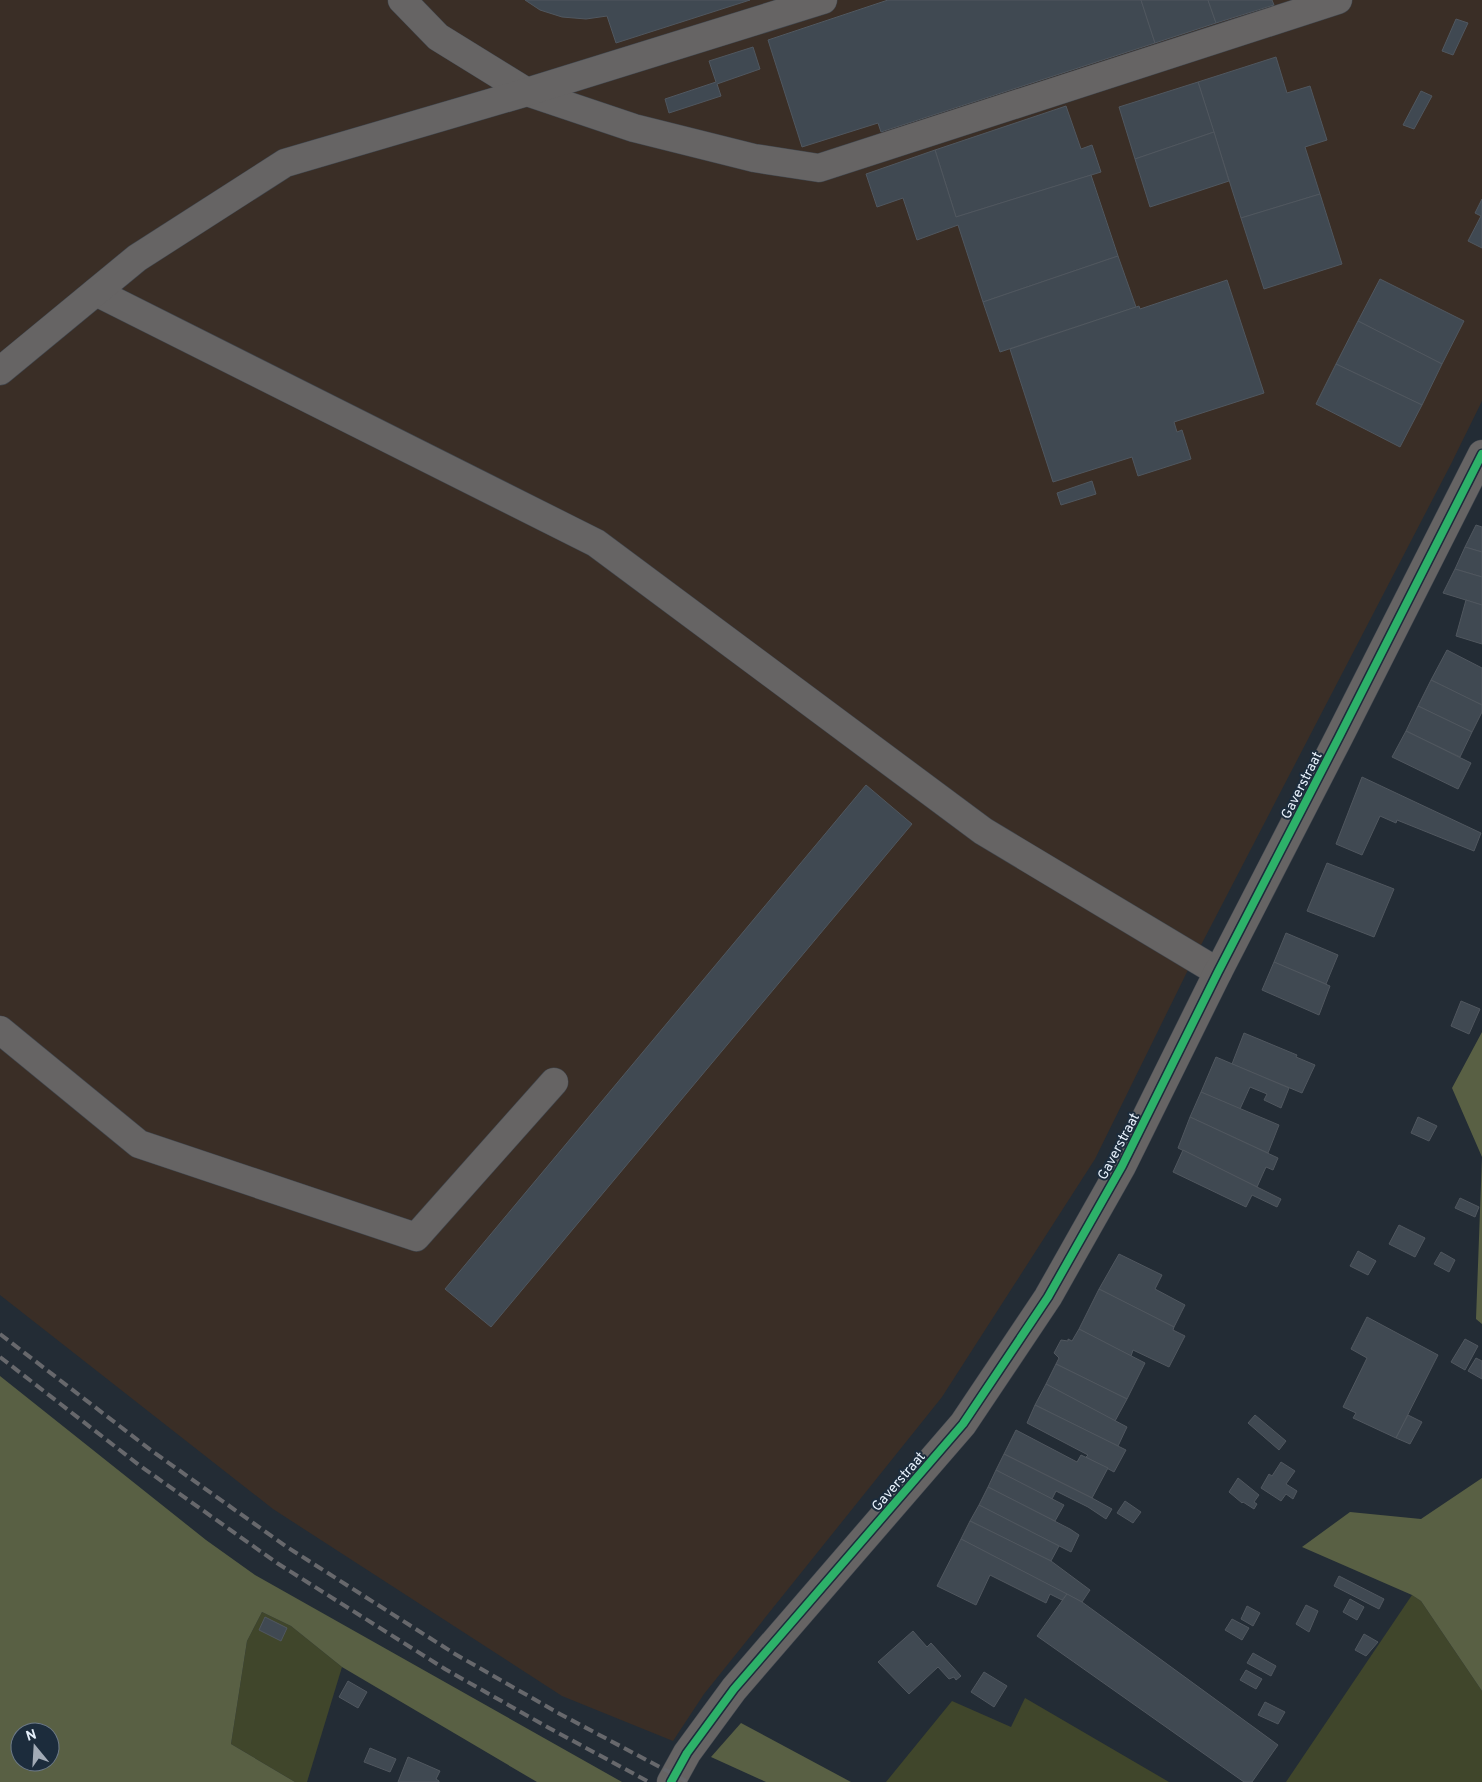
<svg xmlns="http://www.w3.org/2000/svg" width="1482" height="1782" font-family="Overpass,sans-serif">
	<style>
		.industrial { fill: #3a2e26 }
		.green { fill: #40462b }
		.forest { fill: #596044; fill-rule: evenodd }
		.building { fill: #404952; stroke: #50575f }
		.lines { fill: none; stroke-linecap: round; stroke-linejoin: round }
		.minor-casing { stroke: #40474f; stroke-width: 29 }
		.minor { stroke: #666464; stroke-width: 28 }
		.rail { stroke: #67686c; stroke-width: 4; stroke-dasharray: 10 5; stroke-linecap: butt }
		.cycleway-casing { stroke: #1c2c3c; stroke-width: 11 }
		.cycleway { stroke: #2db169; stroke-width: 8 }
		.labels { text-anchor: middle; stroke-width: 4; stroke-linejoin: round; paint-order: stroke }
		.street-label { font-size: 14px; fill: #e6f0fb; stroke: #1c2c3c }
	</style>
	<rect width="100%" height="100%" fill="#232c35"/>
	<!-- industrial -->
	<path class="industrial" d="M 0,0 L 1482,0 L 1482,401 L 1451,464 L 1187,972 L 1095,1159 L 942,1397 L 704,1694 L 673,1741 L 562,1696 L 273,1509 L 0,1295 Z"/>
	<!-- green -->
	<g class="green">
		<path d="M 1412,1595 L 1421,1601 L 1482,1691 L 1482,1782 L 1286,1782 Z"/>
		<path d="M 262,1612 L 291,1626 L 342,1667 L 307,1782 L 295,1782 L 231,1744 L 247,1641 Z"/>
		<path d="M 1025,1698 L 1169,1782 L 886,1782 L 952,1701 L 1011,1727 Z"/>
	</g>
	<!-- forest -->
	<g class="forest">
		<path d="M 1482,1032 L 1482,1324 L 1476,1319 L 1482,1157 L 1452,1088 Z"/>
		<path d="M 0,1376 L 206,1540 L 255,1575 L 622,1782 L 537,1782 L 342,1667 L 291,1626 L 262,1612 L 247,1641 L 231,1744 L 295,1782 L 0,1782 ZM 20,1732 L 50,1732 L 50,1762 L 20,1762 Z"/>
		<path d="M 1482,1478 L 1482,1691 L 1421,1601 L 1412,1595 L 1302,1547 L 1350,1512 L 1421,1519 Z"/>
		<path d="M 741,1723 L 851,1782 L 766,1782 L 711,1757 Z"/>
	</g>
	<!-- building -->
	<g class="building">
		<path d="M 525,0 L 750,0 L 616,43 L 607,16 L 586,19 L 562,17 L 540,10 Z"/>
		<path d="M 888,0 L 1141,0 L 1155,43 L 881,132 L 878,123 L 802,147 L 768,40 Z"/>
		<path d="M 1141,0 L 1208,0 L 1216,23 L 1155,43 Z"/>
		<path d="M 1208,0 L 1272,0 L 1274,5 L 1216,23 Z"/>
		<path d="M 1456,19 L 1468,23 L 1453,55 L 1442,51 Z"/>
		<path d="M 753,47 L 760,69 L 717,84 L 721,96 L 669,113 L 665,99 L 716,82 L 709,61 Z"/>
		<path d="M 1276,57 L 1287,93 L 1310,86 L 1327,140 L 1305,147 L 1320,194 L 1241,218 L 1198,82 Z"/>
		<path d="M 1198,82 L 1214,132 L 1135,159 L 1119,107 Z"/>
		<path d="M 1421,91 L 1432,96 L 1414,129 L 1403,125 Z"/>
		<path d="M 1066,106 L 1081,149 L 1092,145 L 1101,172 L 956,217 L 935,150 Z"/>
		<path d="M 1214,132 L 1229,181 L 1150,207 L 1135,159 Z"/>
		<path d="M 935,150 L 956,217 L 1091,175 L 1118,256 L 983,302 L 958,225 L 917,240 L 903,198 L 877,207 L 866,174 Z"/>
		<path d="M 1320,194 L 1342,264 L 1264,289 L 1241,218 Z"/>
		<path d="M 1482,199 L 1482,248 L 1468,241 L 1481,216 L 1475,213 Z"/>
		<path d="M 1118,256 L 1136,307 L 1000,352 L 983,302 Z"/>
		<path d="M 1380,279 L 1464,321 L 1442,364 L 1358,321 Z"/>
		<path d="M 1227,280 L 1264,393 L 1174,422 L 1177,432 L 1182,430 L 1191,459 L 1138,476 L 1132,457 L 1053,482 L 1010,349 L 1139,306 L 1140,309 Z"/>
		<path d="M 1358,321 L 1442,364 L 1422,405 L 1336,364 Z"/>
		<path d="M 1336,364 L 1422,405 L 1400,447 L 1316,404 Z"/>
		<path d="M 1092,481 L 1096,494 L 1061,505 L 1057,493 Z"/>
		<path d="M 1476,525 L 1482,527 L 1482,552 L 1465,547 Z"/>
		<path d="M 1465,547 L 1482,552 L 1482,577 L 1455,569 Z"/>
		<path d="M 1455,569 L 1482,577 L 1482,605 L 1443,593 Z"/>
		<path d="M 1466,600 L 1482,605 L 1482,644 L 1456,636 Z"/>
		<path d="M 1447,650 L 1482,668 L 1482,705 L 1431,680 Z"/>
		<path d="M 1431,680 L 1482,705 L 1482,712 L 1472,732 L 1418,706 Z"/>
		<path d="M 1418,706 L 1472,732 L 1460,757 L 1406,731 Z"/>
		<path d="M 1406,731 L 1471,763 L 1458,789 L 1392,757 Z"/>
		<path d="M 1362,777 L 1481,833 L 1474,851 L 1397,820 L 1396,823 L 1380,816 L 1362,855 L 1336,844 Z"/>
		<path d="M 866,785 L 912,824 L 491,1327 L 445,1289 Z"/>
		<path d="M 1327,863 L 1394,889 L 1374,937 L 1307,911 Z"/>
		<path d="M 1286,933 L 1338,955 L 1326,984 L 1274,962 Z"/>
		<path d="M 1274,962 L 1330,986 L 1319,1015 L 1262,990 Z"/>
		<path d="M 1461,1001 L 1480,1009 L 1469,1034 L 1451,1026 Z"/>
		<path d="M 1244,1033 L 1297,1055 L 1296,1057 L 1315,1065 L 1302,1093 L 1232,1064 Z"/>
		<path d="M 1216,1057 L 1289,1088 L 1281,1108 L 1264,1100 L 1267,1094 L 1250,1087 L 1240,1109 L 1201,1092 Z"/>
		<path d="M 1201,1092 L 1279,1125 L 1268,1153 L 1190,1117 Z"/>
		<path d="M 1190,1117 L 1278,1158 L 1273,1170 L 1266,1167 L 1257,1187 L 1178,1148 Z"/>
		<path d="M 1418,1117 L 1437,1126 L 1429,1141 L 1411,1133 Z"/>
		<path d="M 1183,1150 L 1281,1199 L 1277,1207 L 1252,1195 L 1246,1207 L 1173,1172 Z"/>
		<path d="M 1460,1198 L 1479,1207 L 1475,1217 L 1455,1208 Z"/>
		<path d="M 1399,1225 L 1425,1238 L 1415,1257 L 1389,1244 Z"/>
		<path d="M 1358,1251 L 1376,1261 L 1368,1275 L 1350,1266 Z"/>
		<path d="M 1441,1252 L 1455,1260 L 1449,1272 L 1434,1264 Z"/>
		<path d="M 1119,1254 L 1162,1275 L 1155,1289 L 1185,1305 L 1174,1327 L 1099,1289 Z"/>
		<path d="M 1099,1289 L 1174,1327 L 1173,1330 L 1185,1336 L 1169,1367 L 1133,1350 L 1131,1356 L 1079,1329 Z"/>
		<path d="M 1367,1317 L 1438,1355 L 1396,1438 L 1353,1418 L 1356,1413 L 1343,1407 L 1367,1358 L 1351,1349 Z"/>
		<path d="M 1079,1329 L 1145,1363 L 1127,1399 L 1056,1364 L 1059,1358 L 1054,1353 L 1061,1340 L 1068,1341 L 1068,1339 L 1072,1341 Z"/>
		<path d="M 1465,1339 L 1478,1346 L 1465,1370 L 1451,1362 Z"/>
		<path d="M 1476,1358 L 1482,1361 L 1482,1379 L 1468,1371 Z"/>
		<path d="M 1056,1364 L 1127,1399 L 1115,1421 L 1046,1384 Z"/>
		<path d="M 1046,1384 L 1127,1427 L 1118,1446 L 1035,1405 Z"/>
		<path d="M 1035,1405 L 1126,1450 L 1114,1472 L 1086,1457 L 1088,1455 L 1027,1423 Z"/>
		<path d="M 1255,1415 L 1286,1441 L 1279,1450 L 1248,1423 Z"/>
		<path d="M 1408,1415 L 1422,1422 L 1410,1444 L 1396,1438 Z"/>
		<path d="M 1016,1430 L 1077,1462 L 1081,1455 L 1108,1468 L 1092,1498 L 1004,1454 Z"/>
		<path d="M 1004,1454 L 1092,1498 L 1112,1509 L 1106,1519 L 1088,1507 L 1056,1491 L 1052,1499 L 996,1470 Z"/>
		<path d="M 1281,1462 L 1295,1471 L 1286,1484 L 1297,1491 L 1293,1499 L 1286,1494 L 1281,1501 L 1261,1488 L 1269,1474 L 1272,1476 Z"/>
		<path d="M 996,1470 L 1064,1505 L 1055,1521 L 988,1487 Z"/>
		<path d="M 1238,1478 L 1259,1495 L 1254,1502 L 1257,1504 L 1254,1509 L 1243,1502 L 1242,1503 L 1229,1492 Z"/>
		<path d="M 988,1487 L 1070,1529 L 1079,1535 L 1071,1552 L 979,1505 Z"/>
		<path d="M 1125,1501 L 1141,1512 L 1133,1523 L 1117,1513 Z"/>
		<path d="M 979,1505 L 1059,1546 L 1051,1561 L 970,1521 Z"/>
		<path d="M 970,1521 L 1051,1561 L 1090,1590 L 1082,1602 L 961,1539 Z"/>
		<path d="M 961,1539 L 1067,1594 L 1062,1600 L 1050,1594 L 1046,1603 L 990,1575 L 976,1605 L 937,1586 Z"/>
		<path d="M 1339,1576 L 1384,1599 L 1379,1609 L 1334,1586 Z"/>
		<path d="M 1067,1594 L 1082,1602 L 1278,1745 L 1252,1782 L 1244,1782 L 1037,1636 Z"/>
		<path d="M 1350,1599 L 1364,1607 L 1357,1620 L 1343,1612 Z"/>
		<path d="M 1306,1605 L 1318,1611 L 1309,1632 L 1296,1624 Z"/>
		<path d="M 1247,1606 L 1260,1613 L 1253,1626 L 1241,1619 Z"/>
		<path d="M 265,1617 L 287,1628 L 281,1641 L 259,1630 Z"/>
		<path d="M 1232,1619 L 1249,1628 L 1242,1640 L 1225,1630 Z"/>
		<path d="M 913,1631 L 927,1647 L 931,1643 L 961,1676 L 956,1680 L 954,1677 L 949,1679 L 938,1667 L 909,1694 L 878,1662 Z"/>
		<path d="M 1364,1634 L 1378,1642 L 1366,1656 L 1355,1650 Z"/>
		<path d="M 1253,1653 L 1276,1666 L 1271,1676 L 1247,1663 Z"/>
		<path d="M 1246,1670 L 1262,1679 L 1256,1689 L 1240,1680 Z"/>
		<path d="M 984,1672 L 1007,1686 L 994,1707 L 971,1692 Z"/>
		<path d="M 348,1681 L 367,1692 L 358,1708 L 339,1697 Z"/>
		<path d="M 1265,1702 L 1285,1712 L 1278,1724 L 1258,1715 Z"/>
		<path d="M 370,1748 L 396,1759 L 390,1772 L 364,1762 Z"/>
		<path d="M 408,1757 L 440,1771 L 436,1779 L 439,1781 L 439,1782 L 398,1782 Z"/>
	</g>
	<g class="lines">
		<defs>
			<g id="minor">
				<path d="M 402,0 L 438,37 L 527,92 L 634,128 L 754,158 L 819,168 L 1338,0"/>
				<path d="M 96,292 L 596,543 L 983,831 L 1218,972"/>
				<path d="M 0,371 L 137,258 L 285,163 L 527,92 L 823,0"/>
				<path d="M 0,1030 L 139,1144 L 416,1237 L 554,1082"/>
				<path d="M 671,1782 L 687,1753 L 734,1689 L 963,1424 L 1048,1297 L 1122,1166 L 1218,972 L 1339,737 L 1482,454"/>
			</g>
		</defs>
		<!-- minor casing -->
		<use href="#minor" class="minor-casing"/>
		<!-- minor -->
		<use href="#minor" class="minor"/>
		<!-- rail -->
		<g class="rail">
			<path d="M 0,1334 L 152,1451 L 287,1547 L 455,1654 L 560,1714 L 688,1782"/>
			<path d="M 0,1357 L 139,1465 L 277,1563 L 445,1669 L 549,1728 L 649,1782"/>
		</g>
		<defs>
			<path id="cycleway" d="M 671,1782 L 687,1753 L 734,1689 L 963,1424 L 1048,1297 L 1122,1166 L 1218,972 L 1339,737 L 1482,454"/>
		</defs>
		<!-- cycleway casing -->
		<use href="#cycleway" class="cycleway-casing"/>
		<!-- cycleway -->
		<use href="#cycleway" class="cycleway"/>
	</g>
	<g class="labels">
		<!-- street labels -->
		<g class="street-label">
			<text transform="translate(1301 785) rotate(-63)" y="5">Gaverstraat</text>
			<text transform="translate(1118 1146) rotate(-62)" y="5">Gaverstraat</text>
			<text transform="translate(898 1481) rotate(-49)" y="5">Gaverstraat</text>
		</g>
	</g>
	<!-- north arrow -->
	<g transform="translate(35 1747) rotate(342)"><circle r="24" fill="#1c2c3c" stroke="#6d7a88"/>
	<path d="M0-4L9 19L0 12L-9 19Z" fill="#a2abb6"/>
	<text y="-8" font-size="14" font-weight="bold" text-anchor="middle" fill="#e6f0fb">N</text>
	</g>
</svg>
